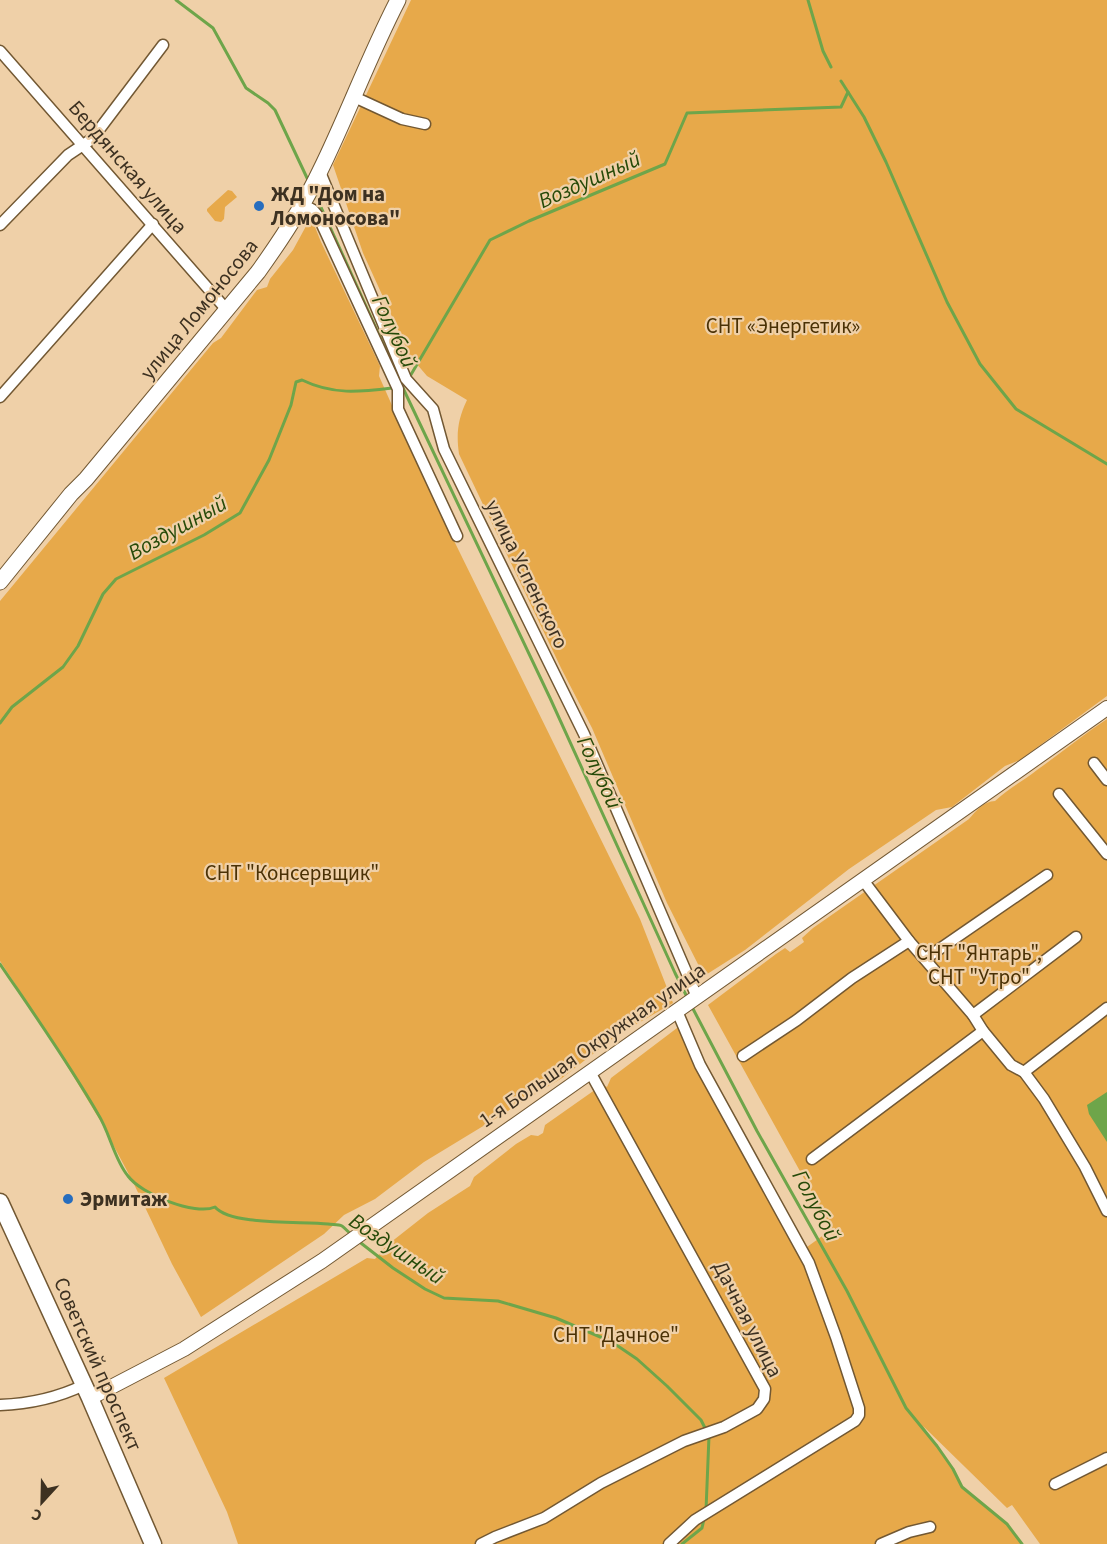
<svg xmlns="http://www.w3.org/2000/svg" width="1107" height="1544" font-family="'Source Sans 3',sans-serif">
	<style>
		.green { fill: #e7a94a }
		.water { fill: #6ea54a }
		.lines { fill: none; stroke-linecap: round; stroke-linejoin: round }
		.stream { stroke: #6ea54a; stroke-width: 3 }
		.minor-casing { stroke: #725833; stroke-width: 13 }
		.tertiary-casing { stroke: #725833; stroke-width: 16 }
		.secondary-casing { stroke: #725833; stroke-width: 17 }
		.primary-casing { stroke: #725833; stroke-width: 19 }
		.minor { stroke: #fff; stroke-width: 10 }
		.tertiary { stroke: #fff; stroke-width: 14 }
		.secondary { stroke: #fff; stroke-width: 15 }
		.primary { stroke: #fff; stroke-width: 16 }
		.poi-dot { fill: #276dbe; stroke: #efd0a8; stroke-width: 2 }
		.labels { text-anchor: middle; stroke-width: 4.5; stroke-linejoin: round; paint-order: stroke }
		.street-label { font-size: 21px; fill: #3d3121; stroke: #efd0a8 }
		.poi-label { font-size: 21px; font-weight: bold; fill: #3d3121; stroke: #efd0a8; text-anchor: start }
		.park-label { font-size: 21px; fill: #4a3105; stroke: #efd0a8 }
		.water-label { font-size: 22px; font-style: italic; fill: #264a08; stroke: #efd0a8 }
	</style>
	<rect width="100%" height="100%" fill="#efd0a8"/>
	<!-- green -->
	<g class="green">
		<path d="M 411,0 L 1107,0 L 1107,696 L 1020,760 L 1005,766 L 952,807 L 936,810 L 849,869 L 745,950 L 704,976 L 667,903 L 592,728 L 561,668 L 459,454 C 456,433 458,419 467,400 L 427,376 L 410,356 L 363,253 L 333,165 Z"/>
		<path d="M 228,190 L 232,191 L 237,197 L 225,207 L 224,219 L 221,222 L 215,221 L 207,211 L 207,209 Z"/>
		<path d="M 311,217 L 321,242 L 380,366 L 379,376 L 432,496 L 640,919 L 673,1003 L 616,1036 L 562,1078 L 424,1162 L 375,1199 L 344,1215 L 324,1234 L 201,1317 L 172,1264 L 133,1182 L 101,1122 L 46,1031 L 0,961 L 0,601 L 213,343 L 221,338 L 257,290 L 267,287 L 270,279 L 293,250 Z"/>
		<path d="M 1107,719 L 1107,1544 L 1040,1544 L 1012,1505 L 1007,1508 L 923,1426 L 953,1469 L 962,1487 L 1007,1524 L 1022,1544 L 238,1544 L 227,1512 L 164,1378 L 367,1258 L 375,1259 L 386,1246 L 428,1213 L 470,1186 L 474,1177 L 516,1144 L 531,1135 L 538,1136 L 543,1133 L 545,1125 L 599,1087 L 603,1085 L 607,1087 L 611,1078 L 681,1025 L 807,1247 L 832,1229 L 708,1005 L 776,954 L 785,948 L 790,952 L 804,942 L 802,938 L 813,928 L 969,819 C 976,811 984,801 995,801 C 1008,789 1023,781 1037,770 C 1061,753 1083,735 1107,719 Z"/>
	</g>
	<!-- water -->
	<path class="water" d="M 1107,1092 L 1107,1142 L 1089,1114 L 1087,1105 Z"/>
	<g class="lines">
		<!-- stream -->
		<g class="stream">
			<path d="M 176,0 L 213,28 L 246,88 L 268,103 L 275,110 L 308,180"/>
			<path d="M 808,0 L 823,51 L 831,67"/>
			<path d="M 848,92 L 864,117 L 886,162 L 947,302 L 980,364 L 1016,409 L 1107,464"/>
			<path d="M 315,194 L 399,379"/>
			<path d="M 409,378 L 490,240 L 529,221 L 665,164 L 687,113 L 841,107 L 848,92 L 841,81"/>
			<path d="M 402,386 L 550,698 L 675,973 L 688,999"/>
			<path d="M 0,723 L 12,707 L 63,667 L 78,646 L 103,594 L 116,579 L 204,535 L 240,513 L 269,460 L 291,405 L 296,382 L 302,380 C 333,395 359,392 392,388"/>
			<path d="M 0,964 C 34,1014 68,1062 98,1114 C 110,1133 114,1159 128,1176 C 141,1194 195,1216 215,1207 C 231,1226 302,1221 328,1224 C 332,1225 338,1224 342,1226 C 345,1228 349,1233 352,1235"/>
			<path d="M 691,1005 L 757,1131 L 847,1291 L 906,1408 L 937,1446 L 953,1469 L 962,1487 L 1007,1524 L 1022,1544"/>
			<path d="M 357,1240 L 393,1268 L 425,1289 L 444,1298 L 498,1301 L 556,1318 L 612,1342 L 637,1359 L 667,1386 L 701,1420 L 706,1430"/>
			<path d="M 706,1510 L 709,1436"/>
			<path d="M 682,1544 L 702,1528 L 704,1519"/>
		</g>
		<defs>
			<g id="minor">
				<path d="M 0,51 L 226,309"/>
				<path d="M 352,96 L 402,119 L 425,124"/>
				<path d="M 320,172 L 406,379 L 433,409 L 444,449 L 584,734 L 697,997"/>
				<path d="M 302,204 L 313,210 L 318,216 L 398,389 L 398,409 L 457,536"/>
				<path d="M 0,225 L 68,155 L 92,139 L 163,45"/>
				<path d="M 0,397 L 153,224"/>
				<path d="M 1094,763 L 1107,780"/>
				<path d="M 1059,794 L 1107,854"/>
				<path d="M 863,880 L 909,941 L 973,1015 L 983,1031 L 1011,1065 L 1024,1072 L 1044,1099 L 1085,1167 L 1107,1211"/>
				<path d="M 925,959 L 1047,875"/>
				<path d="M 973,1015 L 1076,937"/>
				<path d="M 743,1056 L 797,1020 L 852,978 L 909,941"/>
				<path d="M 1024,1072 L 1107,1008"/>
				<path d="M 812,1159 L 983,1031"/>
				<path d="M 0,1405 C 28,1404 59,1397 84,1385"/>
				<path d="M 1055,1484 L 1107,1458"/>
				<path d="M 481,1544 L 495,1537 L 544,1518 L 601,1483 L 684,1441 L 724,1427 L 757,1409 L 764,1399 L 765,1389 L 590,1072"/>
				<path d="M 669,1544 L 695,1520 L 855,1421 L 859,1415 L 859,1408 L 836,1337 L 809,1263 L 700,1065 L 677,1011"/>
				<path d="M 881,1544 L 909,1532 L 930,1527"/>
			</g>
			<path id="tertiary" d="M 90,1398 L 184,1349 L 322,1261 L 1107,708"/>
			<path id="secondary" d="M 0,582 L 71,494 L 86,479 L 258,272 C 281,240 303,207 320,171 C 348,114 369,56 398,0"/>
			<path id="primary" d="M 0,1202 L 90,1398 L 153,1544"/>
		</defs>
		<!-- minor casing -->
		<use href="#minor" class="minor-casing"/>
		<!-- tertiary casing -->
		<use href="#tertiary" class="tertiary-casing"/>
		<!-- secondary casing -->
		<use href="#secondary" class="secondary-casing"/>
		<!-- primary casing -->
		<use href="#primary" class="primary-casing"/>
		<!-- minor -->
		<use href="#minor" class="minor"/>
		<!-- tertiary -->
		<use href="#tertiary" class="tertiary"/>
		<!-- secondary -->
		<use href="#secondary" class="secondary"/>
		<!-- primary -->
		<use href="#primary" class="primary"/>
	</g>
	<!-- markers -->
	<g class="poi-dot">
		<circle cx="259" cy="206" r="6"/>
		<circle cx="68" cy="1199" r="6"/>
	</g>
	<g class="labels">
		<!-- street labels -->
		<g class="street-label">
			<text transform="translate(128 167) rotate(49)" y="7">Бердянская улица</text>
			<text transform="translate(199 309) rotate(-51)" y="7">улица Ломоносова</text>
			<text transform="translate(527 574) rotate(64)" y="7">улица Успенского</text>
			<text transform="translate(592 1045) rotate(-35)" y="7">1-я Большая Окружная улица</text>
			<text transform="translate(748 1319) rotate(63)" y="7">Дачная улица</text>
			<text transform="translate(98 1364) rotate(66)" y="7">Советский проспект</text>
		</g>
		<!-- poi labels -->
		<g class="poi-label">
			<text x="271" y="201">ЖД "Дом на<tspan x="271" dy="24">Ломоносова"</tspan></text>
			<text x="80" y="1206">Эрмитаж</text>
		</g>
		<!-- park labels -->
		<g class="park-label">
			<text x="783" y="333">СНТ «Энергетик»</text>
			<text x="292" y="880">СНТ "Консервщик"</text>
			<text x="979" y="960">СНТ "Янтарь",<tspan x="979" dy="24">СНТ "Утро"</tspan></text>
			<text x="616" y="1342">СНТ "Дачное"</text>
		</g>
		<!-- water labels -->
		<g class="water-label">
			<text transform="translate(589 179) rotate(-24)" y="8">Воздушный</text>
			<text transform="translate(395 331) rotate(65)" y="8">Голубой</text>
			<text transform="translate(177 527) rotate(-29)" y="8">Воздушный</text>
			<text transform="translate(600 772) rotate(65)" y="8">Голубой</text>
			<text transform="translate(817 1205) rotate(62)" y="8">Голубой</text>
			<text transform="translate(397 1248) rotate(34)" y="8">Воздушный</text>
		</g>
	</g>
	<!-- north arrow -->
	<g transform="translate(42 1502) rotate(202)" stroke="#efd0a8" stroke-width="4.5" paint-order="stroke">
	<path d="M0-4.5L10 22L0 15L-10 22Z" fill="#3d3121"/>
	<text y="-9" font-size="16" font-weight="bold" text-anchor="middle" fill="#3d3121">С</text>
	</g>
</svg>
